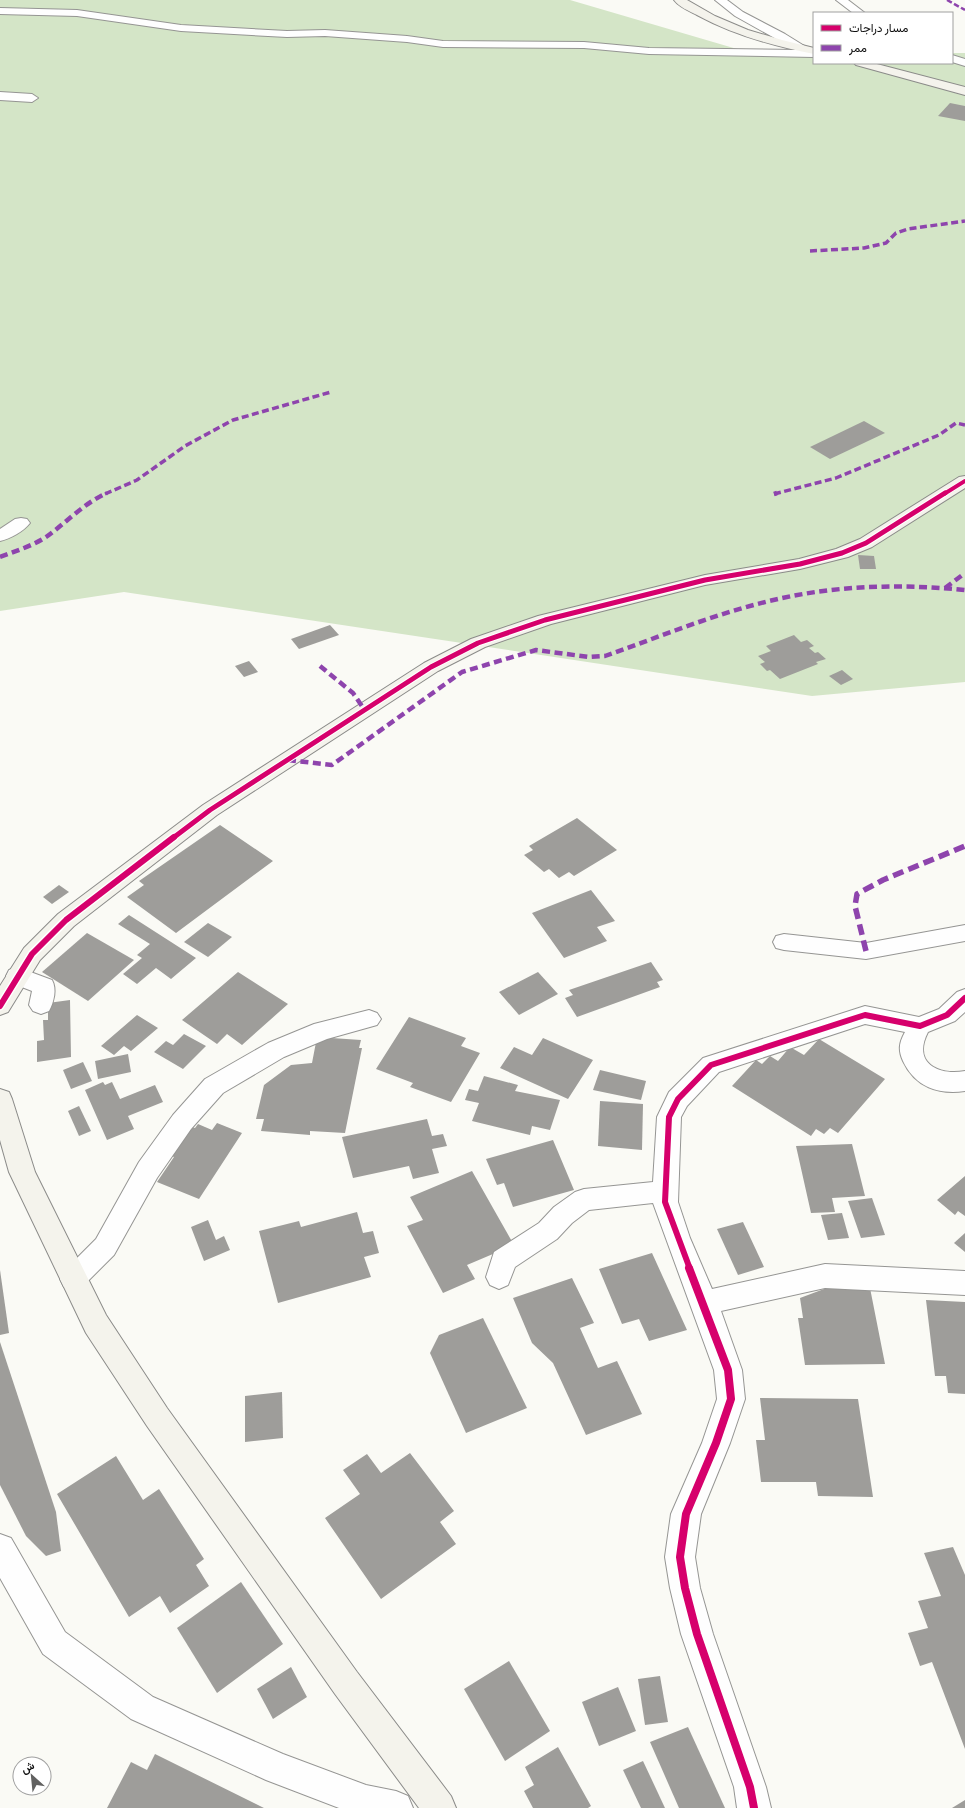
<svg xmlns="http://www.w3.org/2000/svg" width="965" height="1808" font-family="'Crimson Pro',Vazirmatn,serif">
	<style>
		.forest { fill: #d4e5c7 }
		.building { fill: #9e9d9a }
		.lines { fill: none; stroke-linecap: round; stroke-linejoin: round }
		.street-casing { stroke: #959593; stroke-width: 2 }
		.secondary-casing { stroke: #8b8b89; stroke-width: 2 }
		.street { fill: #fefefe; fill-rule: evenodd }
		.secondary { fill: #f4f3ec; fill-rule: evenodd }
		.quiet-far3 { stroke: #8e44ad; stroke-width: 2.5; stroke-dasharray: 5.5 2.5; stroke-linecap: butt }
		.quiet-far2 { stroke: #8e44ad; stroke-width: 3.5; stroke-dasharray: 7 3.5; stroke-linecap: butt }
		.quiet-far1 { stroke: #8e44ad; stroke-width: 4.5; stroke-dasharray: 8 4.5; stroke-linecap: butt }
		.quiet { stroke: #8e44ad; stroke-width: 5.5; stroke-dasharray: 11 5.5; stroke-linecap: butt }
		.cycleway-far3-casing { stroke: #fff; stroke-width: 5.5 }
		.cycleway-far2-casing { stroke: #fff; stroke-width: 7 }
		.cycleway-far1-casing { stroke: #fff; stroke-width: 9 }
		.cycleway-casing { stroke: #fff; stroke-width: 10 }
		.cycleway-far3 { stroke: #d6006c; stroke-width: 4 }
		.cycleway-far2 { stroke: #d6006c; stroke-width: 5 }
		.cycleway-far1 { stroke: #d6006c; stroke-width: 6 }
		.cycleway { stroke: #d6006c; stroke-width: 8 }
	</style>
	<rect width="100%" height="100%" fill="#fafaf5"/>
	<!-- forest -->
	<path class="forest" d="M 0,0 L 570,0 L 754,54 L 814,54 L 814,63 L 952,63 L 952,53 L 965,53 L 965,682 L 812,696 L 124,592 L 0,611 Z"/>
	<!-- building -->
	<g class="building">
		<path d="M 950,103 L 965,106 L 965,121 L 938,116 Z"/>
		<path d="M 864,421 L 885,433 L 830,459 L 810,447 Z"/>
		<path d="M 858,555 L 874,556 L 876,569 L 860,569 Z"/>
		<path d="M 330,625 L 339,635 L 299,649 L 291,639 Z"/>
		<path d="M 794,635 L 801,642 L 807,640 L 814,646 L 809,648 L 815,653 L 818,652 L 826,659 L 816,662 L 818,664 L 780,679 L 770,670 L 767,671 L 760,664 L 765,662 L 758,656 L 771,651 L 766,646 Z"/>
		<path d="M 249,661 L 258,672 L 244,677 L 235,666 Z"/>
		<path d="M 842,670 L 853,679 L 841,685 L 829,676 Z"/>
		<path d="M 577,818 L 617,850 L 574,876 L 569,872 L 559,878 L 549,869 L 544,872 L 524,855 L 533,850 L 529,846 Z"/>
		<path d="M 220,825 L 273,861 L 176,933 L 127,897 L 144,885 L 139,881 Z"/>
		<path d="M 59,885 L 69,892 L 52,904 L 43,897 Z"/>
		<path d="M 591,890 L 615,921 L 597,927 L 607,941 L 564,958 L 532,913 Z"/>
		<path d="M 129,915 L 196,958 L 171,979 L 156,968 L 137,984 L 123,974 L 142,958 L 137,955 L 150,944 L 118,924 Z"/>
		<path d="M 208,923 L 232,937 L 208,957 L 184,942 Z"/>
		<path d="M 87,933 L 134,960 L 88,1001 L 42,972 Z"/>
		<path d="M 651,962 L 663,980 L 657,982 L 660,987 L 577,1017 L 565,998 L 573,995 L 569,990 Z"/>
		<path d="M 238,972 L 288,1004 L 242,1045 L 227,1034 L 217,1044 L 182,1020 Z"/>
		<path d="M 538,972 L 558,994 L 519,1015 L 499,992 Z"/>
		<path d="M 70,1000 L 71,1057 L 37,1062 L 37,1041 L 44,1040 L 43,1020 L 48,1020 L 48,1003 Z"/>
		<path d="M 137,1015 L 158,1028 L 131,1051 L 124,1046 L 114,1055 L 101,1046 Z"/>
		<path d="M 409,1017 L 466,1038 L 461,1046 L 480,1053 L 451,1102 L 410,1087 L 413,1083 L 376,1069 Z"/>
		<path d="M 184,1034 L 206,1046 L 183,1069 L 154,1052 L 166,1041 L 173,1045 Z"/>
		<path d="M 317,1037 L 361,1040 L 359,1048 L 362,1048 L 345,1133 L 310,1131 L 310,1135 L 261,1131 L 264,1119 L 256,1119 L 264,1085 L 291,1065 L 312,1063 Z"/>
		<path d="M 543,1038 L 593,1060 L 568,1099 L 500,1068 L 514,1047 L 532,1055 Z"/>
		<path d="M 819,1039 L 885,1079 L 838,1133 L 830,1128 L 824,1134 L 816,1129 L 811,1136 L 732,1086 L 756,1060 L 762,1064 L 770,1056 L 778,1061 L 790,1047 L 804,1055 Z"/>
		<path d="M 128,1054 L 131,1072 L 98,1079 L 95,1061 Z"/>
		<path d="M 83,1062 L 92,1081 L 71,1089 L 63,1070 Z"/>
		<path d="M 600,1070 L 646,1081 L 641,1100 L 593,1090 Z"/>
		<path d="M 484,1076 L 518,1085 L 515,1091 L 560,1100 L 550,1130 L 532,1126 L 530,1135 L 472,1121 L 479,1103 L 465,1100 L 469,1089 L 478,1091 Z"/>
		<path d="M 103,1082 L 105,1085 L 112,1082 L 120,1099 L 155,1085 L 163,1102 L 128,1116 L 134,1129 L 107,1140 L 85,1090 Z"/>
		<path d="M 600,1101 L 643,1104 L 642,1150 L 598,1146 Z"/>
		<path d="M 79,1106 L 91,1131 L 79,1136 L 68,1111 Z"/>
		<path d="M 427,1119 L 432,1136 L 443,1134 L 447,1146 L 432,1149 L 439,1173 L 413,1179 L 409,1166 L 353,1178 L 342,1137 Z"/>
		<path d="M 217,1123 L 242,1133 L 199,1199 L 157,1182 L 174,1157 L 167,1154 L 187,1125 L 195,1128 L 198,1124 L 212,1130 Z"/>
		<path d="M 553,1140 L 574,1190 L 513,1207 L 504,1183 L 497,1185 L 486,1159 Z"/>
		<path d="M 852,1144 L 865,1196 L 832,1198 L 835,1212 L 811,1213 L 796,1146 Z"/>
		<path d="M 472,1171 L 514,1245 L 467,1265 L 475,1279 L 443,1293 L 407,1226 L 423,1220 L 410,1197 Z"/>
		<path d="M 965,1176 L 965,1216 L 958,1211 L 955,1215 L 937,1200 Z"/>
		<path d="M 872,1198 L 885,1235 L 861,1238 L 848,1201 Z"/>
		<path d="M 357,1212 L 363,1233 L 373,1231 L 379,1253 L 364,1257 L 371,1277 L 278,1303 L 259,1231 L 299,1221 L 301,1227 Z"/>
		<path d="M 842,1213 L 849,1238 L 828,1240 L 821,1215 Z"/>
		<path d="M 208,1220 L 216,1240 L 224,1236 L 230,1250 L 204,1261 L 191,1227 Z"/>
		<path d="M 743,1222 L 764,1267 L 738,1275 L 717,1229 Z"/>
		<path d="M 965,1233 L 965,1252 L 954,1243 Z"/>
		<path d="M 652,1253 L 687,1330 L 649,1341 L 639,1319 L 622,1324 L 599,1269 Z"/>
		<path d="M 0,1270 L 9,1333 L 0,1335 Z"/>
		<path d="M 572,1278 L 594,1323 L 580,1328 L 598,1368 L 617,1361 L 642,1414 L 586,1435 L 553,1363 L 532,1343 L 513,1298 Z"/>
		<path d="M 870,1288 L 885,1364 L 805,1365 L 798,1318 L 803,1318 L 800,1298 L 824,1289 Z"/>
		<path d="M 926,1300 L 965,1302 L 965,1394 L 948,1393 L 946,1376 L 935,1376 Z"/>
		<path d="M 483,1318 L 527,1408 L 466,1433 L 430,1353 L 439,1335 Z"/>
		<path d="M 0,1342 L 56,1512 L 61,1551 L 46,1556 L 26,1536 L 0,1485 Z"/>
		<path d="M 282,1392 L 283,1438 L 245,1442 L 245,1396 Z"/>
		<path d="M 760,1398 L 858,1399 L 873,1497 L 818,1496 L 816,1482 L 761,1482 L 756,1440 L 765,1440 Z"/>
		<path d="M 410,1453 L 454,1511 L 440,1522 L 456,1544 L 381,1599 L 325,1518 L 360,1494 L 343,1470 L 367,1454 L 381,1473 Z"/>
		<path d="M 116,1456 L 143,1500 L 159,1489 L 204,1559 L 196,1565 L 209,1586 L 170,1613 L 160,1596 L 129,1617 L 57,1494 Z"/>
		<path d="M 953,1547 L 965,1575 L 965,1749 L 932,1662 L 920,1666 L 908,1633 L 928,1628 L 918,1601 L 941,1596 L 924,1553 Z"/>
		<path d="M 241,1582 L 283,1644 L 217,1693 L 177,1628 Z"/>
		<path d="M 509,1661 L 550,1731 L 505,1761 L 464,1689 Z"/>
		<path d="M 291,1667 L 307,1697 L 273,1719 L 257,1689 Z"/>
		<path d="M 660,1676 L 668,1722 L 645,1725 L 638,1679 Z"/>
		<path d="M 618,1687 L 636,1731 L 599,1746 L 582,1702 Z"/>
		<path d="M 688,1727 L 725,1808 L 679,1808 L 650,1742 Z"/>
		<path d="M 558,1747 L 591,1806 L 588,1808 L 533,1808 L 524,1791 L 534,1785 L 525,1767 Z"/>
		<path d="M 155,1754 L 264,1808 L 107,1808 L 131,1762 L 147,1770 Z"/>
		<path d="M 643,1761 L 665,1808 L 641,1808 L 623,1770 Z"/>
		<path d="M 965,1800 L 965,1808 L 952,1808 Z"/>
	</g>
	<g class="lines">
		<defs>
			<g id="street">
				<path d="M 715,0 L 727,0 L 743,12 L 785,34 L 806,47 L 807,50 L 814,51 L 814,57 L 649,54 L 584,48 L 443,47 L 407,42 L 325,36 L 287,37 L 181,31 L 77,16 L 0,14 L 0,8 L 77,10 L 181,25 L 287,31 L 325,30 L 407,36 L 443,41 L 584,42 L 649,48 L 796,50 L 735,16 Z"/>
				<path d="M 836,0 L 848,0 L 865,13 L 853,13 Z"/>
				<path d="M 952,55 L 965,59 L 965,66 L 952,62 Z"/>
				<path d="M 0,92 L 32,94 L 38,98 L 32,102 L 0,100 Z"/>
				<path d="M 21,518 L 27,519 L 30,523 C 24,531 10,539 0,541 L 0,529 L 15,519 Z"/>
				<path d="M 965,925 L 965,941 L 866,959 L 784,950 L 776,948 L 773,942 L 776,936 L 784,934 L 866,943 Z"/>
				<path d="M 17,967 L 52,980 C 57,989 54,1002 49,1011 L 41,1014 L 33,1011 L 29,1005 L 32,991 L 9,982 L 6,976 L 9,970 Z"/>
				<path d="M 965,989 L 965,1012 L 955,1021 L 928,1032 C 912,1063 938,1076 965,1071 L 965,1091 C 939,1095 915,1087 903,1061 C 898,1050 899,1043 905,1032 L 865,1024 L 719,1072 L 687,1106 L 681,1117 L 678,1202 L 690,1238 L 712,1289 L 825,1264 L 965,1271 L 965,1295 L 825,1288 L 721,1311 L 742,1370 L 745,1399 L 730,1443 L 701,1514 L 695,1557 L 700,1588 L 713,1634 L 766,1787 L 771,1808 L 737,1808 L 734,1787 L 681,1634 L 670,1588 L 665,1557 L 671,1514 L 702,1443 L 717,1399 L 714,1370 L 653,1203 L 589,1210 L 572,1223 L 557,1239 L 515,1267 L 508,1285 L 499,1289 L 490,1285 L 486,1277 L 494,1252 L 539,1223 L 554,1207 L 575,1192 L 584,1189 L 653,1182 L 657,1117 L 669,1092 L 703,1058 L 865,1006 L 919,1017 L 939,1009 L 957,992 Z"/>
				<path d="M 369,1010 L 377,1013 L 381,1019 L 377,1025 L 327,1039 L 284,1057 L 223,1093 L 191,1129 L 157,1178 L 114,1255 L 82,1287 L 73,1291 L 64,1287 L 60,1279 L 64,1271 L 96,1239 L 139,1162 L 173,1115 L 205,1079 L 268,1043 L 314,1024 Z"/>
				<path d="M 0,1534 L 11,1538 L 65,1632 L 153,1697 L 283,1754 L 366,1785 L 396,1791 L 408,1796 L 413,1808 L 339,1808 L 266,1780 L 131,1719 L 43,1654 L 0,1578 Z"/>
			</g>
			<g id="secondary">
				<path d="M 674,0 L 687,0 L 715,16 L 748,30 L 782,40 L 814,48 L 814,54 C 773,46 734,35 697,15 C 689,11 679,7 674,0 Z"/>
				<path d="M 854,63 L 873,63 L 965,87 L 965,95 L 856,65 Z"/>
				<path d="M 965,476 L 965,488 L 872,547 L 848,557 L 800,569 L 705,585 L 551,624 L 485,647 L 438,671 L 217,815 L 74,926 L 40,960 L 8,1012 L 0,1015 L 0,986 L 24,948 L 58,914 L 203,805 L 424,663 L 471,639 L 538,616 L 705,575 L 799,559 L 836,549 L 860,539 L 959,477 Z"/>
				<path d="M 0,1089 L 9,1092 L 12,1099 L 35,1172 L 106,1315 L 167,1408 L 357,1672 L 451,1796 L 456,1808 L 419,1808 L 335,1694 L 147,1426 L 86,1333 L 9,1172 L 0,1140 Z"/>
			</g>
		</defs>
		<!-- street casing -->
		<use href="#street" class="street-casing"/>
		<!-- secondary casing -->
		<use href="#secondary" class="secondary-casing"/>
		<!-- street -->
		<use href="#street" class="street"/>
		<!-- secondary -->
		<use href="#secondary" class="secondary"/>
		<!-- quiet-far3 -->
		<path class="quiet-far3" d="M 947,0 L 965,10"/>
		<!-- quiet-far2 -->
		<g class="quiet-far2">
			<path d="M 810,251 L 864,248 L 886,243 L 896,233 L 908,229 L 965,221"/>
			<path d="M 105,494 L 137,480 L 185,446 L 233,420 L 331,392"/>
			<path d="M 774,494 L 836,478 L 939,435 L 956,423 L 965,425"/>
		</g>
		<!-- quiet-far1 -->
		<g class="quiet-far1">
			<path d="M 774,494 L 777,493"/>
			<path d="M 0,557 C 16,551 32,546 46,537 C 66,523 84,503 107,493"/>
			<path d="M 945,588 L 965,573"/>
			<path d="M 320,666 L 353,693 L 364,709"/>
			<path d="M 288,760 L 332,765 L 462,672 L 536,650 L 589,657 L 605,656 C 662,636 719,612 778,599 C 839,585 903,584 965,590"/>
		</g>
		<!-- quiet -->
		<path class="quiet" d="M 866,951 L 855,906 L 857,894 L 883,880 L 965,846"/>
		<defs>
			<path id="cycleway-far3" d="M 944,494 L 965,481"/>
			<path id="cycleway-far2" d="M 173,838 L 210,810 L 431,667 L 478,643 L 545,620 L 705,580 L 800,564 L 842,553 L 866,543 L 945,493"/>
			<g id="cycleway-far1">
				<path d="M 0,1006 L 32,954 L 66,920 L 174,837"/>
				<path d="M 690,1269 L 665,1202 L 669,1117 L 678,1099 L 711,1065 L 865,1015 L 920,1026 L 947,1015 L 965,998"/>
			</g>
			<path id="cycleway" d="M 689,1268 L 728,1370 L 731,1399 L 716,1443 L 686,1514 L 680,1557 L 685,1588 L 697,1634 L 750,1787 L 754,1808"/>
		</defs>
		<!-- cycleway-far3 casing -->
		<use href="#cycleway-far3" class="cycleway-far3-casing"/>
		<!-- cycleway-far2 casing -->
		<use href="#cycleway-far2" class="cycleway-far2-casing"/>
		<!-- cycleway-far1 casing -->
		<use href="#cycleway-far1" class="cycleway-far1-casing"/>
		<!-- cycleway casing -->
		<use href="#cycleway" class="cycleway-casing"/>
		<!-- cycleway-far3 -->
		<use href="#cycleway-far3" class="cycleway-far3"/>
		<!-- cycleway-far2 -->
		<use href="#cycleway-far2" class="cycleway-far2"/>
		<!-- cycleway-far1 -->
		<use href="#cycleway-far1" class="cycleway-far1"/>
		<!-- cycleway -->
		<use href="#cycleway" class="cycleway"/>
	</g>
	<!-- legend -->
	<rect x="813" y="12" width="140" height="52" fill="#ffffff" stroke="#9f9f9f"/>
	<rect x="821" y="25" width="20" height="6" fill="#d6006c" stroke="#9f9f9f"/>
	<text x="849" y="32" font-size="12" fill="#0f0f0f">مسار دراجات</text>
	<rect x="821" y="45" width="20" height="6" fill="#8e44ad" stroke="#9f9f9f"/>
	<text x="849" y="52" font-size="12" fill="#0f0f0f">ممر</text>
	<!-- north arrow -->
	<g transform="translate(32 1776) rotate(333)"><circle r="19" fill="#ffffff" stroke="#9f9f9f"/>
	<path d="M0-3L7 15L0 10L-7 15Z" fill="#616160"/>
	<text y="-6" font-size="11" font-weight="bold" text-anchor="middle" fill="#0f0f0f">ش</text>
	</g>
</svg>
